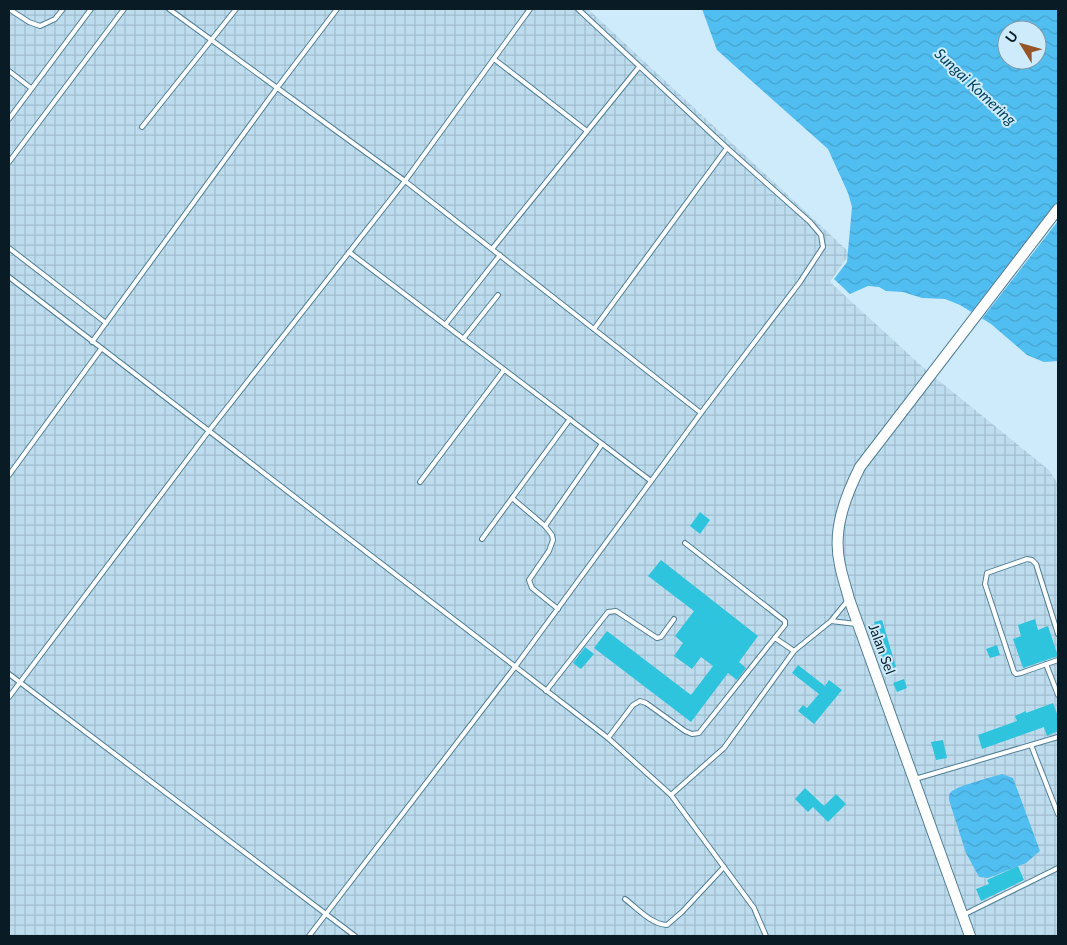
<svg xmlns="http://www.w3.org/2000/svg" width="1067" height="945" font-family="Lato,sans-serif">
	<style>
		.industrial { fill: url(#industrial-grid) }
		.water { fill: url(#water-waves); fill-rule: evenodd }
		.pier { fill: #ceebfb }
		.building { fill: #2fc4dd }
		.lines { fill: none; stroke-linecap: round; stroke-linejoin: round }
		.service-casing { stroke: #517f96; stroke-width: 6 }
		.tertiary-casing { stroke: #517f96; stroke-width: 12 }
		.service { stroke: #fff; stroke-width: 4 }
		.tertiary { stroke: #fff; stroke-width: 10 }
		.labels { text-anchor: middle; stroke-width: 4; stroke-linejoin: round; paint-order: stroke }
		.street-label { font-size: 14px; fill: #091c25; stroke: #ceebfb }
		.water-label { font-size: 15px; font-style: italic; fill: #03445e; stroke: #ceebfb }
	</style>
	<defs>
		<pattern id="industrial-grid" width="8" height="8" patternUnits="userSpaceOnUse" patternTransform="scale(1.25)"><rect width="8" height="8" fill="#bdddef"/><path d="M0 4h8M4 0v8" fill="none" stroke="#a1bdcd"/></pattern>
		<pattern id="water-waves" width="16" height="10" patternUnits="userSpaceOnUse" patternTransform="scale(1.25)"><rect width="16" height="10" fill="#51bef1"/><path d="M0 5q4-4 8 0t8 0" fill="none" stroke="#45a3ce"/></pattern>
	</defs>
	<rect width="100%" height="100%" fill="#ceebfb"/>
	<!-- industrial -->
	<path class="industrial" d="M 9,9 L 588,9 L 850,253 L 830,282 L 927,371 L 1049,470 L 1058,484 L 1058,936 L 9,936 Z"/>
	<!-- water -->
	<g class="water">
		<path d="M 702,9 L 1058,9 L 1058,361 L 1044,362 L 1027,355 L 991,324 L 960,305 L 945,299 L 922,298 L 903,292 L 886,291 L 879,287 L 868,286 L 850,294 L 834,279 L 847,262 L 852,207 L 848,193 L 828,149 L 717,50 ZM 1007,30 L 1037,30 L 1037,60 L 1007,60 Z"/>
		<path d="M 1002,774 L 1013,778 L 1040,851 L 1026,863 L 988,878 L 979,877 L 966,853 L 949,800 C 949,797 948,795 951,792 C 957,786 992,777 1002,774 Z"/>
	</g>
	<!-- pier -->
	<path class="pier" d="M 1058,202 L 1058,221 L 981,320 L 970,314 Z"/>
	<!-- building -->
	<g class="building">
		<path d="M 700,512 L 710,520 L 700,534 L 690,526 Z"/>
		<path d="M 661,560 L 758,636 L 739,662 L 746,668 L 737,680 L 728,673 L 691,722 L 594,648 L 607,631 L 691,695 L 713,666 L 701,657 L 692,669 L 674,656 L 683,643 L 675,636 L 694,611 L 648,576 Z"/>
		<path d="M 1035,619 L 1038,630 L 1048,626 L 1058,656 L 1023,668 L 1013,639 L 1021,636 L 1018,625 Z"/>
		<path d="M 882,620 L 896,667 L 886,670 L 875,635 L 877,634 L 874,622 Z"/>
		<path d="M 997,645 L 1000,655 L 990,658 L 986,649 Z"/>
		<path d="M 585,647 L 594,654 L 581,669 L 573,663 Z"/>
		<path d="M 798,665 L 825,686 L 829,680 L 842,690 L 814,724 L 798,711 L 803,705 L 807,708 L 819,694 L 792,673 Z"/>
		<path d="M 904,679 L 907,688 L 897,692 L 893,683 Z"/>
		<path d="M 1053,703 L 1058,716 L 1058,731 L 1047,736 L 1044,727 L 982,749 L 978,735 L 1017,721 L 1015,716 L 1026,711 L 1026,713 Z"/>
		<path d="M 943,740 L 947,758 L 936,760 L 931,742 Z"/>
		<path d="M 805,788 L 824,806 L 836,794 L 846,804 L 828,822 L 813,807 L 808,812 L 795,799 Z"/>
		<path d="M 1018,866 L 1024,880 L 981,901 L 976,889 L 989,884 L 987,880 Z"/>
	</g>
	<g class="lines">
		<defs>
			<g id="service">
				<path d="M 9,9 L 29,22 L 40,26 L 55,19 L 63,9"/>
				<path d="M 169,9 L 405,181 L 701,413"/>
				<path d="M 494,59 L 587,131"/>
				<path d="M 9,71 L 31,88"/>
				<path d="M 9,119 L 91,9"/>
				<path d="M 142,127 L 236,9"/>
				<path d="M 9,162 L 124,9"/>
				<path d="M 9,248 L 106,323"/>
				<path d="M 492,249 L 639,67"/>
				<path d="M 349,252 L 651,481"/>
				<path d="M 9,277 L 608,738 L 671,795 L 754,908 L 766,936"/>
				<path d="M 445,325 L 500,255"/>
				<path d="M 594,329 L 727,148"/>
				<path d="M 463,339 L 498,295"/>
				<path d="M 92,342 L 277,88 L 337,9"/>
				<path d="M 9,475 L 101,349"/>
				<path d="M 420,482 L 504,370"/>
				<path d="M 512,498 L 545,526 L 552,535 L 553,540 L 549,551 L 529,580 L 532,588 L 558,609"/>
				<path d="M 545,526 L 602,444"/>
				<path d="M 482,539 L 570,419"/>
				<path d="M 831,621 L 856,624"/>
				<path d="M 1058,634 L 1036,564 L 1032,560 L 1027,559 L 987,573 L 985,584 L 1014,672 L 1016,674 L 1021,673 L 1058,660"/>
				<path d="M 775,638 L 794,651"/>
				<path d="M 1046,664 L 1058,695"/>
				<path d="M 9,674 L 355,936"/>
				<path d="M 546,691 L 608,612 L 616,611 L 657,638 L 661,637 L 674,619"/>
				<path d="M 9,697 L 208,432 L 405,181 L 530,9"/>
				<path d="M 608,738 L 633,705 L 640,701 L 646,703 L 685,731 L 692,734 L 699,733 L 785,625 L 785,621 L 781,618 L 685,543"/>
				<path d="M 1031,745 L 1058,814"/>
				<path d="M 915,779 L 1058,737"/>
				<path d="M 671,795 L 724,748 L 794,651 L 831,621 L 849,599"/>
				<path d="M 625,899 C 638,909 651,924 667,925 L 682,912 L 724,867"/>
				<path d="M 963,915 L 1058,868"/>
				<path d="M 309,936 L 515,667 L 701,413 L 800,282 L 823,247 L 821,235 L 810,222 L 727,148 L 578,9"/>
			</g>
			<path id="tertiary" d="M 970,936 L 849,599 C 846,587 842,576 840,565 C 832,531 845,497 860,467 L 1058,209"/>
		</defs>
		<!-- service casing -->
		<use href="#service" class="service-casing"/>
		<!-- tertiary casing -->
		<use href="#tertiary" class="tertiary-casing"/>
		<!-- service -->
		<use href="#service" class="service"/>
		<!-- tertiary -->
		<use href="#tertiary" class="tertiary"/>
	</g>
	<g class="labels">
		<!-- street labels -->
		<g class="street-label">
			<text transform="translate(882 649) rotate(70)" y="5">Jalan Sel</text>
		</g>
		<!-- water labels -->
		<g class="water-label">
			<text transform="translate(975 87) rotate(43)" y="5">Sungai Komering</text>
		</g>
	</g>
	<!-- border -->
	<rect width="1067" height="945" fill="none" stroke="#091c25" stroke-width="20"/>
	<!-- north arrow -->
	<g transform="translate(1022 45) rotate(307)"><circle r="24" fill="#ceebfb" stroke="#7f98a5"/>
	<path d="M0-4L9 19L0 12L-9 19Z" fill="#975425"/>
	<text y="-8" font-size="14" font-weight="bold" text-anchor="middle" fill="#091c25">U</text>
	</g>
</svg>
